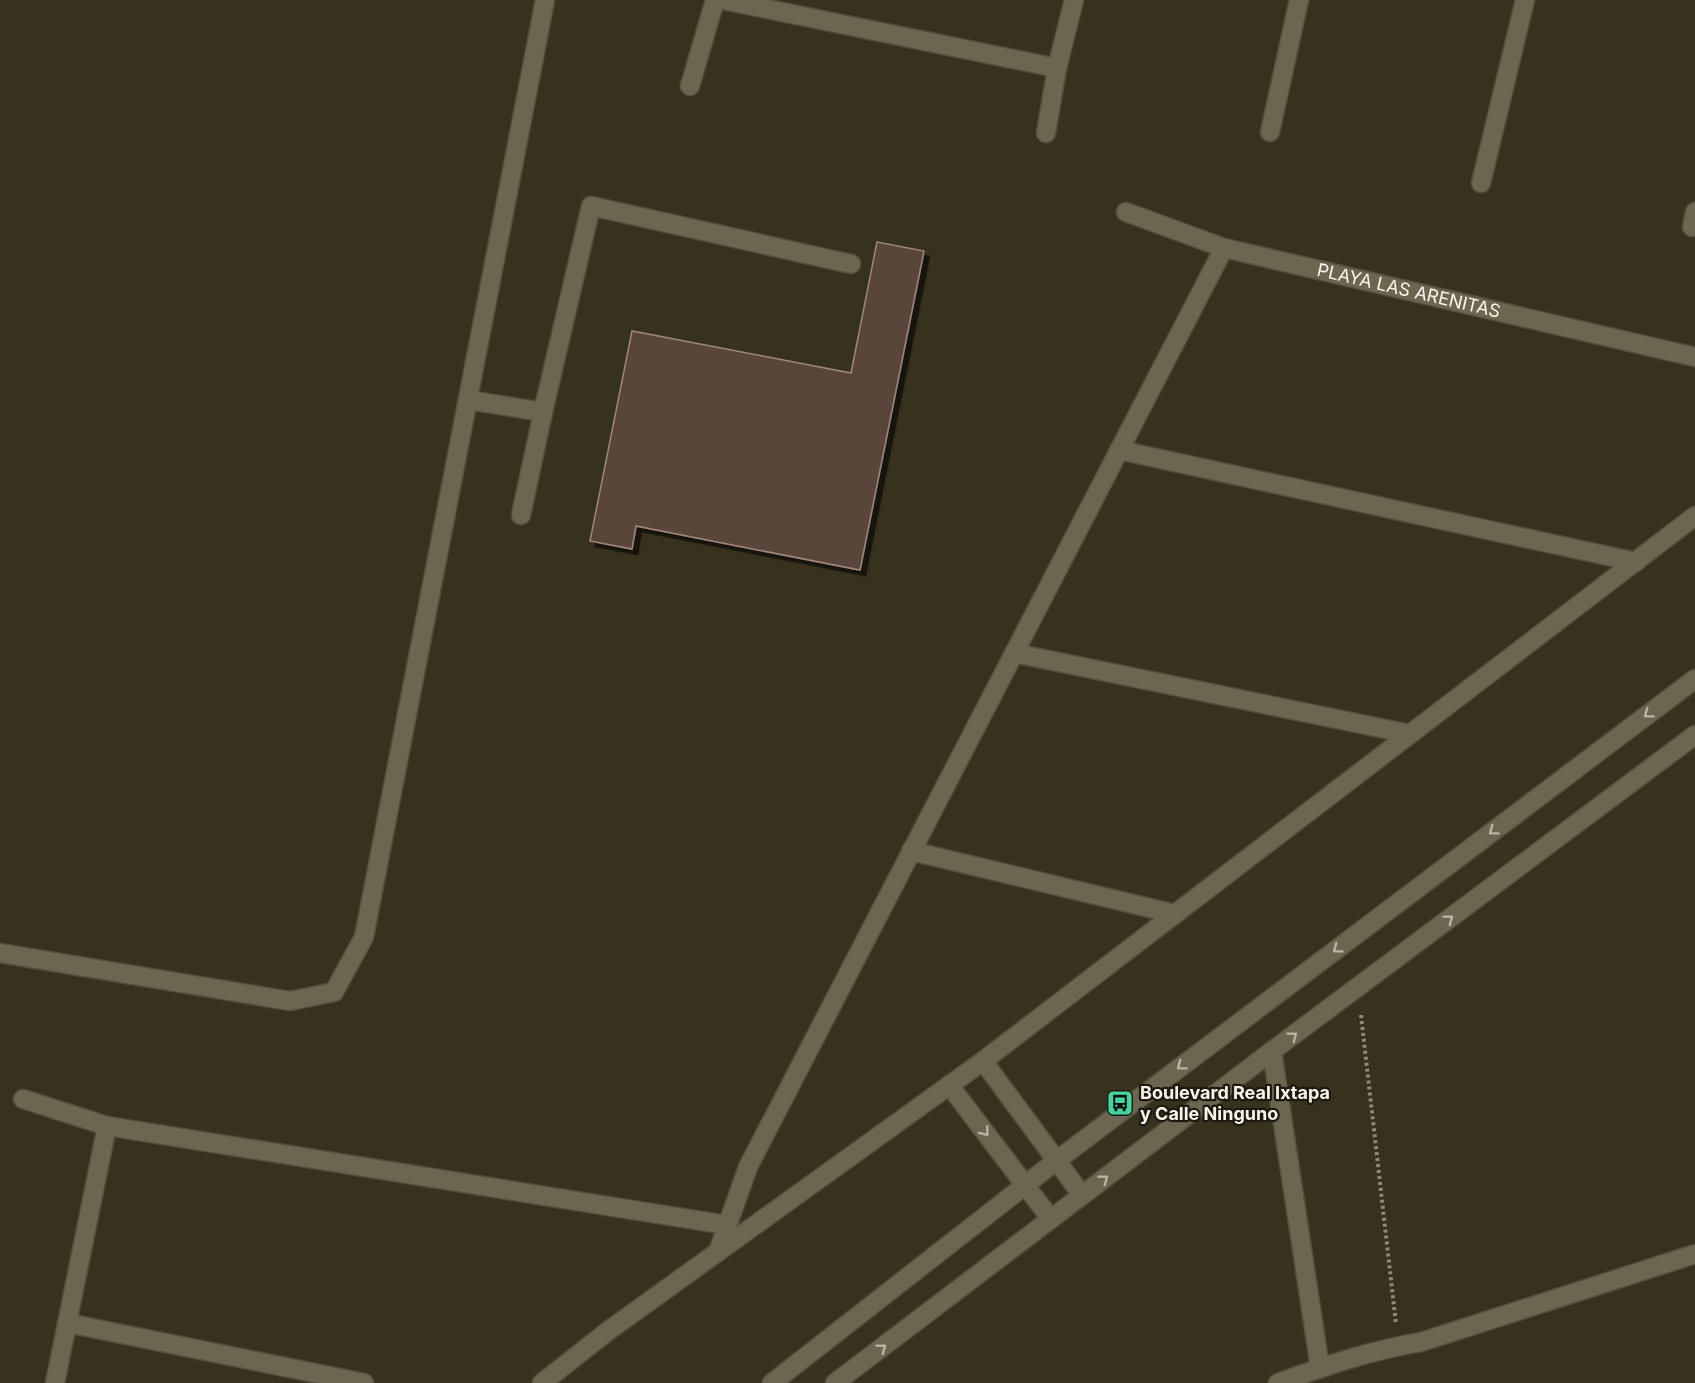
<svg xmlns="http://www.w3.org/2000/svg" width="1695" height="1383" font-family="Inter,sans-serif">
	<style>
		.building { fill: #5a453b; stroke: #9e867b; stroke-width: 1.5; filter: url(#shadow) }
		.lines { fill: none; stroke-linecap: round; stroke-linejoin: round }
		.minor-casing { stroke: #524f3d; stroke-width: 21 }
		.path { stroke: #8e8a79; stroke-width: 4; stroke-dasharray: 3 3; stroke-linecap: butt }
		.minor { stroke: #6c6651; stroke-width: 18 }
		.oneway { stroke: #b9b5a4 }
		.labels { text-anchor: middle; stroke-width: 4.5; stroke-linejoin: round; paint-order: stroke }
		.street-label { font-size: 18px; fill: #f8f5e8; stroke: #1c1a11 }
		.poi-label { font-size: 18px; font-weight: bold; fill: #f8f5e8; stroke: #1c1a11; text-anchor: start }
	</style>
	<defs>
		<filter id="shadow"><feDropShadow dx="5.5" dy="5.5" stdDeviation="0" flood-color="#0009"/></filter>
	</defs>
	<rect width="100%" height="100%" fill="#37321e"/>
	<!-- building -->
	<path class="building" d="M 877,242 L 924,251 L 860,570 L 636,526 L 632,549 L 590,541 L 632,331 L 851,373 Z"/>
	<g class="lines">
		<defs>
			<g id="minor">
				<path d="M 723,0 L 1057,68"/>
				<path d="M 690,86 L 715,0"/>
				<path d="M 1270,132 L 1299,0"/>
				<path d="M 1046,133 L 1057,68 L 1074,0"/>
				<path d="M 1481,183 L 1525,0"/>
				<path id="s1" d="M 1126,212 L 1224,248 L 1695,357"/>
				<path d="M 1692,227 L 1695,212"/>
				<path d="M 468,400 L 543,412 L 591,206 L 851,264"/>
				<path d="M 1119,450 L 1636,562"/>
				<path d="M 521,515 L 543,412"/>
				<path d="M 1014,653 L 1410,734"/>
				<path d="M 911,851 L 1175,914"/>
				<path d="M 0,953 L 290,1001 L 334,992 L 364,937 L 545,0"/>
				<path d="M 1272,1051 L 1320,1368"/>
				<path d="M 983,1061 L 1082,1195"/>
				<path d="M 949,1085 L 1051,1219"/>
				<path d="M 23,1099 L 107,1126 L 727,1225"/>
				<path d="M 718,1252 L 748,1167 L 1224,248"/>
				<path d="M 67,1323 L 364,1383"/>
				<path d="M 55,1383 L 107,1126"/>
				<path d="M 542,1383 L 608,1331 L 983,1061 L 1695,516"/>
				<path d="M 772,1383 L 1056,1161 L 1695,679"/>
				<path d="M 835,1383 L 1272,1051 L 1695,735"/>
				<path d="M 1278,1383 C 1325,1366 1372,1350 1421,1342 L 1695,1254"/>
			</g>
		</defs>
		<!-- minor casing -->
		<use href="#minor" class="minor-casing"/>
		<!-- path -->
		<path class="path" d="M 1361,1015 L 1396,1324"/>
		<!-- minor -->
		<use href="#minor" class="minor"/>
	</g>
	<!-- one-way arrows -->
	<defs><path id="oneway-chevron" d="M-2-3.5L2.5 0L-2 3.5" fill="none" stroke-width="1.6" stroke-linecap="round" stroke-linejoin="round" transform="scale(1.5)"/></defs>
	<g class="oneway">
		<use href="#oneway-chevron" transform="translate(1648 714) rotate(143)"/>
		<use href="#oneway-chevron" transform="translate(1493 831) rotate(143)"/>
		<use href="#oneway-chevron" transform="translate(1449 919) rotate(-37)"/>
		<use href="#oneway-chevron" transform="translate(1337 949) rotate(143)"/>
		<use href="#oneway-chevron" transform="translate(1293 1036) rotate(-37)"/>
		<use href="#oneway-chevron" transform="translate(1181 1066) rotate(143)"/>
		<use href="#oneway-chevron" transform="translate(985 1132) rotate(52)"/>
		<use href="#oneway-chevron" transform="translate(1104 1179) rotate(-37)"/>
		<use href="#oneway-chevron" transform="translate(882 1348) rotate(-37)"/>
	</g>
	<!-- icons -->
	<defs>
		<symbol id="bus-square" viewBox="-11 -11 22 22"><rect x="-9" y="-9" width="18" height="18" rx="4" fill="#44d49f" stroke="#1c1a11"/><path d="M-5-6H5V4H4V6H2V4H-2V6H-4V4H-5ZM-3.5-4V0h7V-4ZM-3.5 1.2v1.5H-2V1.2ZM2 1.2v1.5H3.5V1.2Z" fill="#111"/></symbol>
	</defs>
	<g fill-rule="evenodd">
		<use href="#bus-square" x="1105" y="1088" width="30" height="30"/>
	</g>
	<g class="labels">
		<!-- street labels -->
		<g class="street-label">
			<text dy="6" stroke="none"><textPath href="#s1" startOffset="294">PLAYA LAS ARENITAS</textPath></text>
		</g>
		<!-- poi labels -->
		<g class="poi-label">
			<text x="1140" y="1099">Boulevard Real Ixtapa<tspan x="1140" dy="21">y Calle Ninguno</tspan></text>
		</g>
	</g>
</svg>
